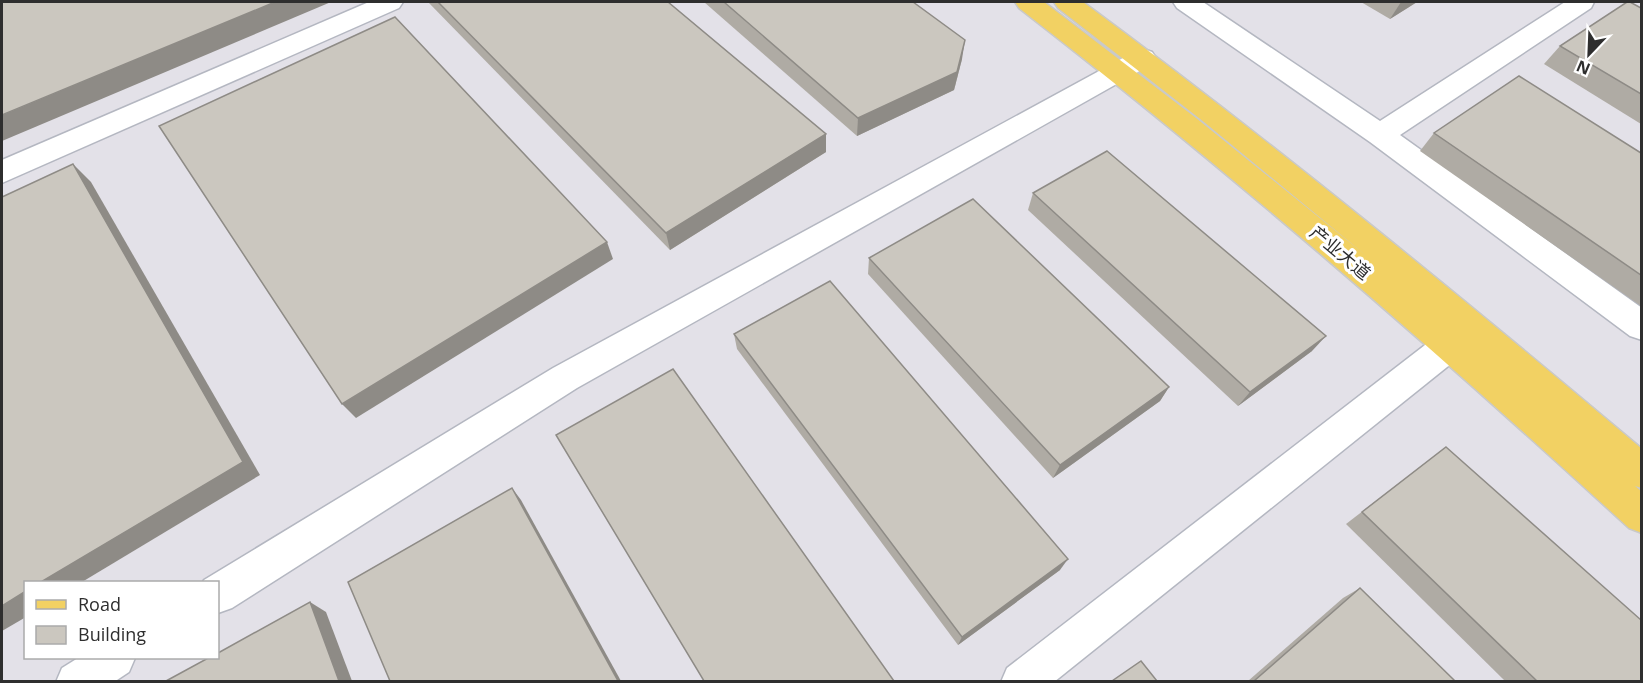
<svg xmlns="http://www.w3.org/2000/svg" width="1643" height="683" font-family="'Open Sans','Noto Sans SC',sans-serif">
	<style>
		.industrial { fill: #e3e1e8; fill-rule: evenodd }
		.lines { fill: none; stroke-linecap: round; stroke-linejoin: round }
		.minor-casing { stroke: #b4b7c1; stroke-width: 3 }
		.major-casing { stroke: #c9c9c9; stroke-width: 3 }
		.minor { fill: #fff; fill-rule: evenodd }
		.major { fill: #f2d163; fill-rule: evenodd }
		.wall { fill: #afaba4 }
		.shaded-wall { fill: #8e8b86 }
		.building { fill: #cbc7bf; stroke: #8e8b86; stroke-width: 1.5 }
		.labels { text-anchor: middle; stroke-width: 6; stroke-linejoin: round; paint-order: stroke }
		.street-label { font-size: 18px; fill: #2e2e2e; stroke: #fff }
	</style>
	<rect width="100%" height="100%" fill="#efe9e1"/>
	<!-- industrial -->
	<path class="industrial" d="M 2,2 L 1641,2 L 1641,681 L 2,681 ZM 26,582 L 218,582 L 218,658 L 26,658 Z"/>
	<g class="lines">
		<defs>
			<g id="minor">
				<path d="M 369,2 L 403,2 L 399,8 L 2,183 L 2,160 Z"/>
				<path d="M 1173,2 L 1203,2 L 1380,121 L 1565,2 L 1594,2 L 1591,8 L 1400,135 L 1642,308 L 1642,340 L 1630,336 L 1370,142 L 1177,8 Z"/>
				<path d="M 1143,49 L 1152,52 L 1156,58 L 1152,64 L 577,388 L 232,608 L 218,613 L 218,582 L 203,582 L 204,580 L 553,368 L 1134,52 Z"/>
				<path d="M 1450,331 L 1462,335 L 1467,345 L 1462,355 L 1054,682 L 1001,682 L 1007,668 L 1438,335 Z"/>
				<path d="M 78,658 L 135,658 L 129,672 L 114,682 L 56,682 L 62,668 Z"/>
			</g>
			<path id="major" d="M 1015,2 L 1044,2 L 1196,118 L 1368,257 L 1204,122 L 1058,8 L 1054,2 L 1083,2 C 1275,144 1459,295 1642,449 L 1642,488 L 1635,486 L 1642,492 L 1642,533 L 1629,528 C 1432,347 1231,172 1019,8 Z"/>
		</defs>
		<!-- minor casing -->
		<use href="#minor" class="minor-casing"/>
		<!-- major casing -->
		<use href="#major" class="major-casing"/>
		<!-- minor -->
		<use href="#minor" class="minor"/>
		<!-- major -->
		<use href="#major" class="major"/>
	</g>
	<!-- wall -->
	<g class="wall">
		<path d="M 428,2 L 668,2 L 826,134 L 826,152 L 670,250 Z"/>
		<path d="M 704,2 L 913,2 L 962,59 L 954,90 L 857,136 Z"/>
		<path d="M 1361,2 L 1417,2 L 1390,19 Z"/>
		<path d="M 1641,8 L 1641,124 L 1544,64 L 1560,46 Z"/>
		<path d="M 1434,133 L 1641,153 L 1641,306 L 1420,151 Z"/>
		<path d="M 1033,193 L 1312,351 L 1238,406 L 1028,210 Z"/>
		<path d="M 869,258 L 1169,387 L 1160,401 L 1053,478 L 868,274 Z"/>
		<path d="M 734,334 L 1060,570 L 958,645 L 737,349 Z"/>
		<path d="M 1446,447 L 1641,681 L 1505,681 L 1346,524 Z"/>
		<path d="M 1360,588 L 1455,681 L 1248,681 L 1343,598 Z"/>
	</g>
	<!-- shaded-wall -->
	<g class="shaded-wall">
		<path d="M 275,2 L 331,2 L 2,141 L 2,115 Z"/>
		<path d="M 1401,2 L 1417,2 L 1390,19 Z"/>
		<path d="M 965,40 L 962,59 L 954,90 L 857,136 L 858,118 Z"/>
		<path d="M 826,134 L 826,152 L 670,250 L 666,233 Z"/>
		<path d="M 73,164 L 91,182 L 260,475 L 82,582 L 41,582 Z"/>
		<path d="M 607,242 L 613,259 L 356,418 L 342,404 Z"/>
		<path d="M 1326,336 L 1312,351 L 1238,406 L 1250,392 Z"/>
		<path d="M 1169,387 L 1160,401 L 1053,478 L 1060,465 Z"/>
		<path d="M 512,488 L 521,500 L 621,681 L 618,681 Z"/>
		<path d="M 1068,559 L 1060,570 L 958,645 L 962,637 Z"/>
		<path d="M 26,591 L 26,617 L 2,631 L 2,606 Z"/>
		<path d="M 310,602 L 326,612 L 352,681 L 339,681 Z"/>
	</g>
	<!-- building -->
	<g class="building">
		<path d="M 2,2 L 275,2 L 2,115 Z"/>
		<path d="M 438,2 L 668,2 L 826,134 L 666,233 Z"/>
		<path d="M 724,2 L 913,2 L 965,40 L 957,72 L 858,118 Z"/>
		<path d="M 1627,2 L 1630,2 L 1641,8 L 1641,94 L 1560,46 Z"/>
		<path d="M 395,17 L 607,242 L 342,404 L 159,126 Z"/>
		<path d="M 1519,76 L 1641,153 L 1641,275 L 1434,133 Z"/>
		<path d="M 1107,151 L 1326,336 L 1250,392 L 1033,193 Z"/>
		<path d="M 73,164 L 243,462 L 41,582 L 26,582 L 26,591 L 2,606 L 2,197 Z"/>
		<path d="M 973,199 L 1169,387 L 1060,465 L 869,258 Z"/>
		<path d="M 830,281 L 1068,559 L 962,637 L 734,334 Z"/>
		<path d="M 673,369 L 894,681 L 704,681 L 556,435 Z"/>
		<path d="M 1446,447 L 1641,620 L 1641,681 L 1537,681 L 1362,512 Z"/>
		<path d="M 512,488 L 618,681 L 390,681 L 348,582 Z"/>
		<path d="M 1360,588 L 1455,681 L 1254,681 Z"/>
		<path d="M 310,602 L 339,681 L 166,681 L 210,657 L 218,657 L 218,653 Z"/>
		<path d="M 1141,661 L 1157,681 L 1112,681 Z"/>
	</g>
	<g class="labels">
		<!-- street labels -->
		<g class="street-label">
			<text transform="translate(1340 253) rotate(40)" y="6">产业大道</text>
		</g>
	</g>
	<!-- border -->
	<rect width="1643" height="683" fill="none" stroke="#2e2e2e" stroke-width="6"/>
	<!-- legend -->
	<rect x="24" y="581" width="195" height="78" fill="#ffffff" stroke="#ababab" stroke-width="1.5"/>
	<rect x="36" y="600" width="30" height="9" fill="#f2d163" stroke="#ababab" stroke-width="1.5"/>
	<text x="78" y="611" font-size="18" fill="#2e2e2e">Road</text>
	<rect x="36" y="626" width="30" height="18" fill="#cbc7bf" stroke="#ababab" stroke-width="1.5"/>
	<text x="78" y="641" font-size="18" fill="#2e2e2e">Building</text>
	<!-- north arrow -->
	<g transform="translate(1589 54) rotate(203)" stroke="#ffffff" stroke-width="4.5" paint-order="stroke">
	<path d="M0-4.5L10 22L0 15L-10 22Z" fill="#2e2e2e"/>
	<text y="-9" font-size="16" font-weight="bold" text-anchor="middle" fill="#2e2e2e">N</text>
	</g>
</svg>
